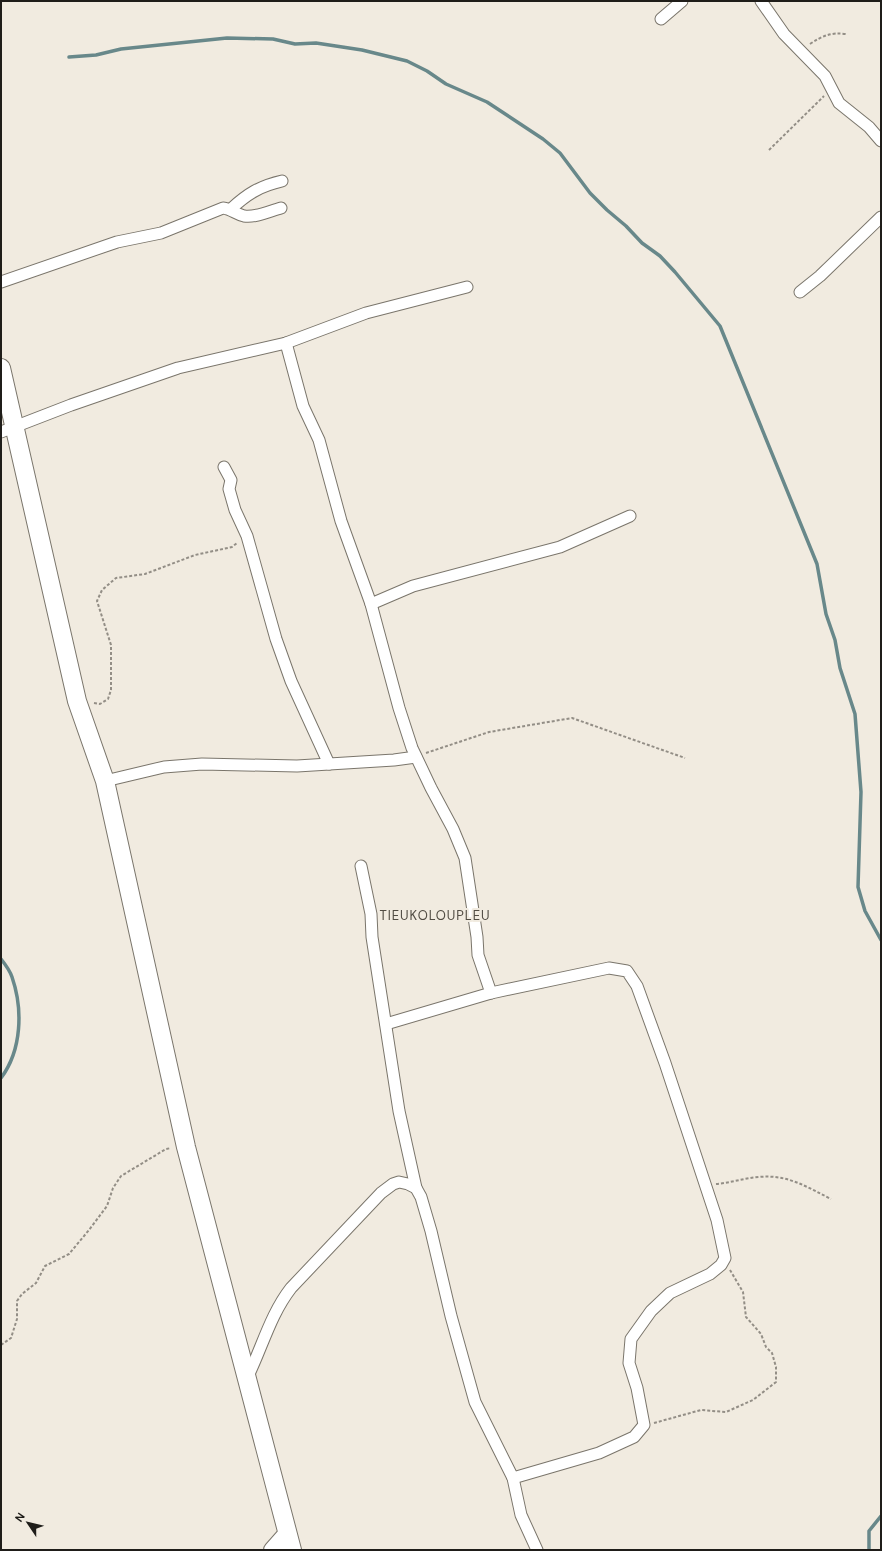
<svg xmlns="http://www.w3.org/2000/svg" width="882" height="1551" font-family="'DM Sans',sans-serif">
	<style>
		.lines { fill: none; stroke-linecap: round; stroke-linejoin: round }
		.stream { stroke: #68888a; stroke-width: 3.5 }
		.street-casing { stroke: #7a756b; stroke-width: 13 }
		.secondary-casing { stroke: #7a756b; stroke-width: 18 }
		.primary-casing { stroke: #7a756b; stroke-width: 20 }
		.path { stroke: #938e86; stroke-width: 2; stroke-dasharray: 3 2; stroke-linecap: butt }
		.street { stroke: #fff; stroke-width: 11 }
		.secondary { stroke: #fff; stroke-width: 16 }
		.primary { stroke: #fff; stroke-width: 18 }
		.labels { text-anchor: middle; stroke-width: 4; stroke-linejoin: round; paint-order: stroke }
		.quarter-label { font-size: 13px; letter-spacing: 1px; fill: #514c43; stroke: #f1ebe0 }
	</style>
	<rect width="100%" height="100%" fill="#f1ebe0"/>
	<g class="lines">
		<!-- stream -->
		<g class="stream">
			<path d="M 69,57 L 96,55 L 121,49 L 227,38 L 273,39 L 295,44 L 316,43 L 362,50 L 407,61 L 427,71 L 446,84 L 487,102 L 543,139 L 560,153 L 590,193 L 607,210 L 626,226 L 642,243 L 660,256 L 675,272 L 720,326 L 817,564 L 826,614 L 835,640 L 840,668 L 855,714 L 861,792 L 858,887 L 865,911 L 881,940"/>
			<path d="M 1,959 C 5,964 10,971 12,977 C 23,1009 22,1050 1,1078"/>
			<path d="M 869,1550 L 869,1531 L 881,1516"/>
		</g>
		<defs>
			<g id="street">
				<path d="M 761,1 L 784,34 L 825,76 L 839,103 L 869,127 L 881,141"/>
				<path d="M 661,19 L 682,1"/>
				<path d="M 231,209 C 247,194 260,186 282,181"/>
				<path d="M 1,282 L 117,242 L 161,233 L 223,208 C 231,209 236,214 244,216 C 255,218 270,211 281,208"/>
				<path d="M 800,292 L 820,276 L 881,217"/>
				<path d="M 286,343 L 303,406 L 319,440 L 341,521 L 371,604 L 399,708 L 412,748 L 431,788 L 453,829 L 465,858 L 477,937 L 478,955 L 491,993"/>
				<path d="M 1,432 L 71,405 L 178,368 L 286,343 L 366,313 L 467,287"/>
				<path d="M 224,467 L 231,480 L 229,489 L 235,510 L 247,536 L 276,639 L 291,681 L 329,764"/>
				<path d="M 371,604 L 413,586 L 560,547 L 630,516"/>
				<path d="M 105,781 L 164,767 L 202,764 L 297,766 L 394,760 L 416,757"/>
				<path d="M 361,866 L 371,914 L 372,937 L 399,1111 L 416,1188"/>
				<path d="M 386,1024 L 491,993 L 609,968 L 627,971 L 637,986 L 665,1063 L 717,1220 L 725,1258 L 721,1265 L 710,1274 L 670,1293 L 651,1311 L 631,1339 L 629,1363 L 637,1388 L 644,1425 L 634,1437 L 599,1453 L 513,1478"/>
				<path d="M 247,1378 C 262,1348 270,1315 291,1288 L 381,1193 L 393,1184 L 399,1182 L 408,1184 L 416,1188 L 421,1197 L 431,1231 L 451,1316 L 475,1402 L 513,1478 L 521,1515 L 537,1550"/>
			</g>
			<path id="secondary" d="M 272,1550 L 287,1533"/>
			<path id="primary" d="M 1,368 L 77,701 L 105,781 L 186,1147 L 292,1550"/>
		</defs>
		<!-- street casing -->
		<use href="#street" class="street-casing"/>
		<!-- secondary casing -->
		<use href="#secondary" class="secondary-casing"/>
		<!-- primary casing -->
		<use href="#primary" class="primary-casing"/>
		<!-- path -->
		<g class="path">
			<path d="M 810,44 C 822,36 831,32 846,34"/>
			<path d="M 769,150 L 824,96"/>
			<path d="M 94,703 L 100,704 L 108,699 L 111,690 L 111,645 L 97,601 L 102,590 L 116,578 L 145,574 L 195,555 L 232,547 L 237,543"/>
			<path d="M 426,753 L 489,732 L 572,718 L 685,758"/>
			<path d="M 716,1184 C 730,1183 744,1178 759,1177 C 787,1174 807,1187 831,1199"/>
			<path d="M 1,1345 L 11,1338 L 17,1319 L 17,1301 L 22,1294 L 36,1283 L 45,1266 L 69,1254 L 89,1230 L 107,1206 L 113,1188 L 121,1176 L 166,1149 L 171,1148"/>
			<path d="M 654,1423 L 701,1410 L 726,1412 L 753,1400 L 776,1382 L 776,1367 L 772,1353 L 766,1347 L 761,1334 L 746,1317 L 743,1292 L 730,1270"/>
		</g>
		<!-- street -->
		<use href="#street" class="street"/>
		<!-- secondary -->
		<use href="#secondary" class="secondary"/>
		<!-- primary -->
		<use href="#primary" class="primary"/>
	</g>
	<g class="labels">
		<!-- quarter labels -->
		<g class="quarter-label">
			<text x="435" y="920">TIEUKOLOUPLEU</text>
		</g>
	</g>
	<!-- border -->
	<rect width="882" height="1551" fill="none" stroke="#1f1d19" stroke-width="4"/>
	<!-- north arrow -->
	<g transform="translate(28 1523) rotate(305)" stroke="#f1ebe0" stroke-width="3" paint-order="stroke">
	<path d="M0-3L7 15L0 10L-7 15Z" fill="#1f1d19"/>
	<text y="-6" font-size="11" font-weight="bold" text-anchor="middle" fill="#1f1d19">N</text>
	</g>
</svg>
